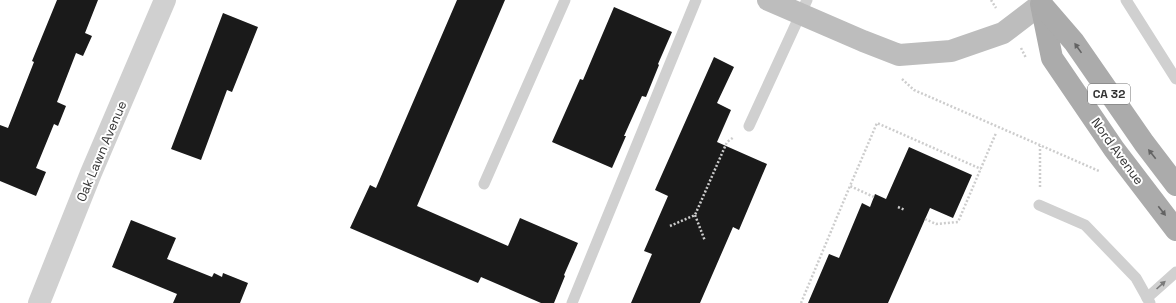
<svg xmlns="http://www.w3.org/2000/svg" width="1176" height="303" font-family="'Space Grotesk',sans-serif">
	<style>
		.building { fill: #1a1a1a }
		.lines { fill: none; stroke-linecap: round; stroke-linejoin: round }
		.path { stroke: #cdcdcd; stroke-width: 2.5; stroke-dasharray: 2 2; stroke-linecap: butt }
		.lane { stroke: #d0d0d0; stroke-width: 11 }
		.street { stroke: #d0d0d0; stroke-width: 22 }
		.secondary { stroke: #bdbdbd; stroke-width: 22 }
		.primary { stroke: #ababab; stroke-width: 22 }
		.oneway { fill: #636363 }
		.oneway2 { fill: #7a7a7a }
		.labels { text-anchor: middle; stroke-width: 4; stroke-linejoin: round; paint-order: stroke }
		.shield { fill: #fff; stroke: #707070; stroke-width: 1 }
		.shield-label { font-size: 12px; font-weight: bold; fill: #333 }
		.street-label { font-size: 13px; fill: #333; stroke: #fff }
	</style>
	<rect width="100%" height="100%" fill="#fff"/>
	<!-- building -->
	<g class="building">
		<path d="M 57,0 L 98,0 L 85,33 L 92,36 L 83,56 L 76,53 L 57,102 L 66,106 L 58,126 L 54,124 L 36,168 L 46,172 L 36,196 L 0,181 L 0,125 L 8,128 L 34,62 L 32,61 Z"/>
		<path d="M 457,0 L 505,0 L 417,206 L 508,246 L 520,218 L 578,243 L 564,275 L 565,276 L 554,303 L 541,303 L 481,277 L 478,283 L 350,228 L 370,185 L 376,188 Z"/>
		<path d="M 614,7 L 672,32 L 658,64 L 659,65 L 646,97 L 642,96 L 624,136 L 626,136 L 612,168 L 552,142 L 580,79 L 583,80 Z"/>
		<path d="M 223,13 L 258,27 L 232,92 L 227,90 L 201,160 L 171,149 Z"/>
		<path d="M 714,57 L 734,67 L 717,103 L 731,110 L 717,142 L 767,164 L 739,230 L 733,227 L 700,303 L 631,303 L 652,254 L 644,251 L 668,196 L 655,190 Z"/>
		<path d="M 909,147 L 972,175 L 953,218 L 930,208 L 888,303 L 808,303 L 829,254 L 839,258 L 862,203 L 870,207 L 875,194 L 886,199 Z"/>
		<path d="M 131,220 L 176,238 L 167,259 L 212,277 L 214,273 L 222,277 L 223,273 L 248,283 L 240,303 L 173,303 L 177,294 L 112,267 Z"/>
	</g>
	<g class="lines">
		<!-- path -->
		<g class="path">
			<path d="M 991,0 L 996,8"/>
			<path d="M 1021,48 L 1026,58"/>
			<path d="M 902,79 L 914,90 L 1099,171"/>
			<path d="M 1040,187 L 1040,146"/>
			<path d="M 874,197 L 850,186 L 877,123 L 981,169"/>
			<path d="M 898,207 L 905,210"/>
			<path d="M 695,215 L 705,241"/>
			<path d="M 925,219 L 936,224 L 958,222 L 996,133"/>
			<path d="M 670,226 L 695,215 L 727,142 L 734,137"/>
			<path d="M 801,303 L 850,186"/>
		</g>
		<!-- lane -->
		<g class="lane">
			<path d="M 1126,0 L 1176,79"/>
			<path d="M 749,126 L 807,0"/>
			<path d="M 484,184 L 565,0"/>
			<path d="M 1039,205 L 1085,225 L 1136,278 L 1150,303"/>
			<path d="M 1147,298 L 1176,272"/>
			<path d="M 572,303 L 696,0"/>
		</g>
		<!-- street -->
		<path class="street" d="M 39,303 L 91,173 L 165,0"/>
		<!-- secondary -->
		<path class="secondary" d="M 768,0 L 863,41 L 899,55 L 951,51 L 1003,33 L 1041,4"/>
		<!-- primary -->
		<g class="primary">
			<path d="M 1041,4 L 1052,58 L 1114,149 L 1176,230"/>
			<path d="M 1043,6 L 1074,42 L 1144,143 L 1176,185"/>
		</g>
	</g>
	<!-- one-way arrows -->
	<defs><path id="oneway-solid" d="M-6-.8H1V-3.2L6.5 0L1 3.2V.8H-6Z"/></defs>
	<g class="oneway">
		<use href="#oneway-solid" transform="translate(1078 48) rotate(-125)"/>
		<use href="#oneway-solid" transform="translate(1152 154) rotate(-128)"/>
		<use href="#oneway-solid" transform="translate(1162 211) rotate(52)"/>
	</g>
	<use class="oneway2" href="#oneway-solid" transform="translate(1161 285) rotate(-42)"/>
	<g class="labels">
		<!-- shield labels -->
		<rect class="shield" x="1088" y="84" width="42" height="20" rx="3"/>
		<g class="shield-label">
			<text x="1109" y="98">CA 32</text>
		</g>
		<!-- street labels -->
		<g class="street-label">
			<text transform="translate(101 151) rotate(-67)" y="5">Oak Lawn Avenue</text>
			<text transform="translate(1118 151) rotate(54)" y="5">Nord Avenue</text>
		</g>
	</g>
</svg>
